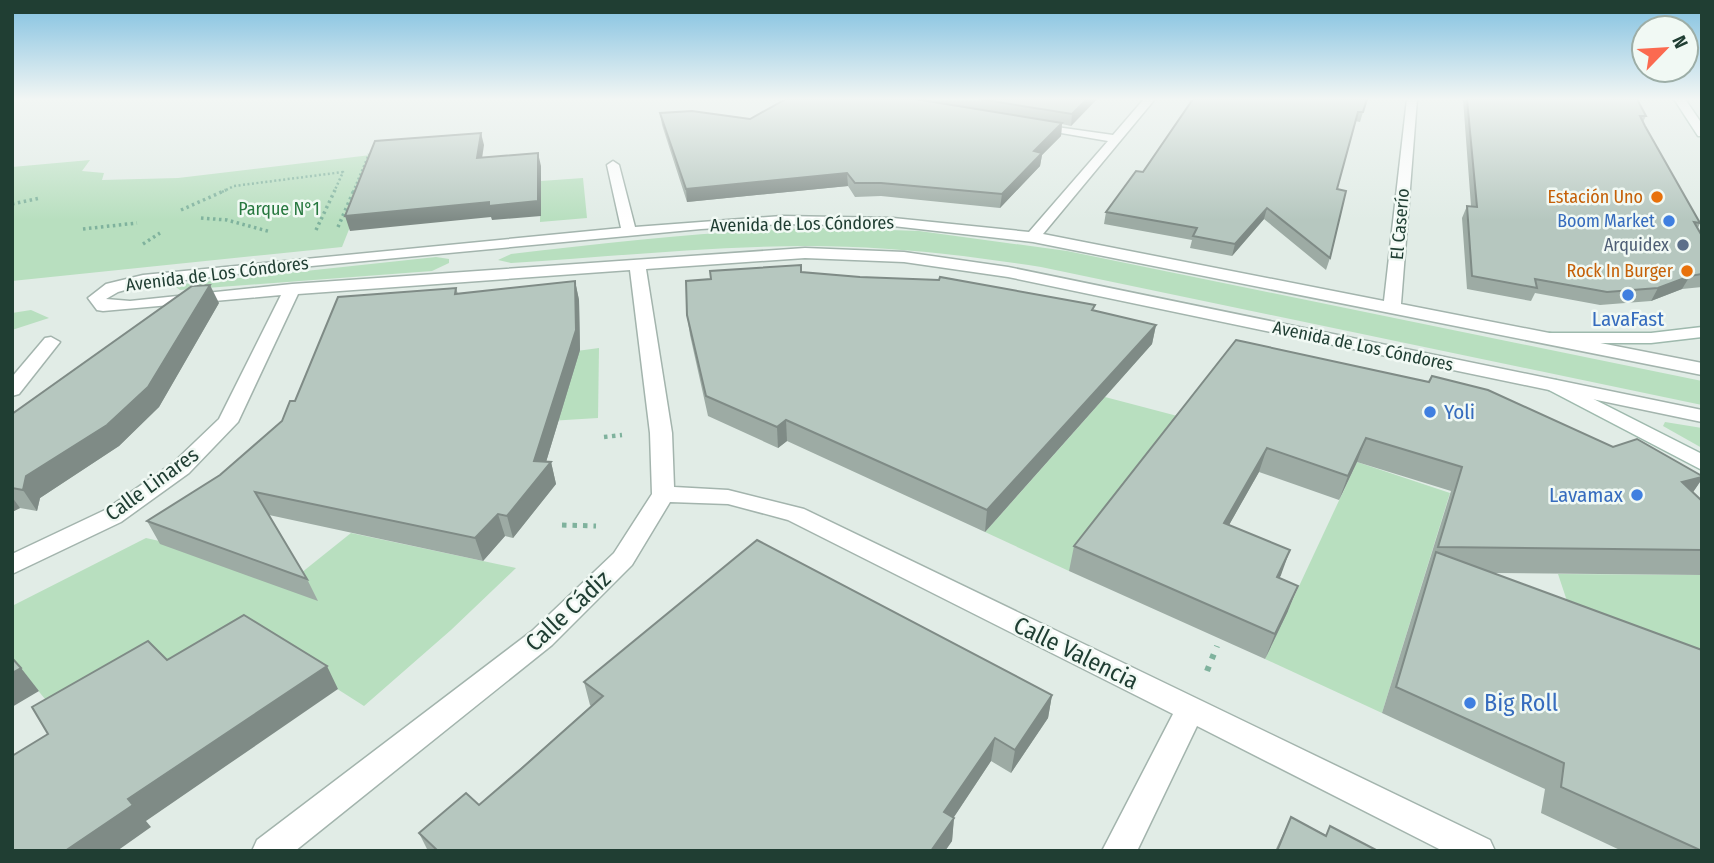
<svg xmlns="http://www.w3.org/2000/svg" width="1714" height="863" font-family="'Fira Sans Condensed',sans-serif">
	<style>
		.green { fill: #b8dfbf }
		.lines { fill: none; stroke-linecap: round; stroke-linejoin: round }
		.minor-casing { stroke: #a3b4ad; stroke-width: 3 }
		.secondary-casing { stroke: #9eb9ad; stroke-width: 3 }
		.path-far4 { stroke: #7fb29d; stroke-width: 2.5; stroke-dasharray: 2 2.5; stroke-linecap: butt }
		.path-far3 { stroke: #7fb29d; stroke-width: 3.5; stroke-dasharray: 2.5 3.5; stroke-linecap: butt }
		.path-far2 { stroke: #7fb29d; stroke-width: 4.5; stroke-dasharray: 3.5 4.5; stroke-linecap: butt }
		.path-far1 { stroke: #7fb29d; stroke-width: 5; stroke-dasharray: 4.5 6; stroke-linecap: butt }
		.path { stroke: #7fb29d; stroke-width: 6; stroke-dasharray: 5 8; stroke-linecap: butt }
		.minor { fill: #fff; fill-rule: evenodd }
		.secondary { fill: #fff; fill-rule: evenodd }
		.wall { fill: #9daba4 }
		.shaded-wall { fill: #7f8b86 }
		.building { fill: #b6c7bf; stroke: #7f8b86; stroke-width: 2 }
		.food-dot { fill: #e8710a; stroke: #f1f9f4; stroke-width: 2.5 }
		.shop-dot { fill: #3f7fe0; stroke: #f1f9f4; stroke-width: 2.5 }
		.service-dot { fill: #5c6f8a; stroke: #f1f9f4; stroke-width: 2.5 }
		.labels { text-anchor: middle; stroke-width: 5; stroke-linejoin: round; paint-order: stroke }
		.far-food-label { font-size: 18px; fill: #c56008; stroke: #f1f9f4; text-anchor: end }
		.far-park-label { font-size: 18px; fill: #27783f; stroke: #f1f9f4 }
		.far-shop-label { font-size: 18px; fill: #366cbe; stroke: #f1f9f4; text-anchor: end }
		.far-street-label { font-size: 18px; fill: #203e33; stroke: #f1f9f4 }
		.far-service-label { font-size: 18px; fill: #4e5e75; stroke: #f1f9f4; text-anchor: end }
		.shop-label { font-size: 21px; fill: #366cbe; stroke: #f1f9f4 }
		.street-label { font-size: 21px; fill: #203e33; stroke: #f1f9f4 }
		.near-street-label { font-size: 24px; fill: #203e33; stroke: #f1f9f4 }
		.near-shop-label { font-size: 24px; fill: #366cbe; stroke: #f1f9f4; text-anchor: start }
	</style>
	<rect width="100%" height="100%" fill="#e1ece6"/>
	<!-- green -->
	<g class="green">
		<path d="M 379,154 L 342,247 L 12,281 L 12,167 L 90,160 L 82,171 L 104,173 L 102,180 L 178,178 Z"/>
		<path d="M 583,178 L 587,218 L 540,222 L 541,181 Z"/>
		<path d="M 831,228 L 919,231 L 1067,251 L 1702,381 L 1702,405 L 1041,267 C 964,255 887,246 808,246 C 709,246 610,257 511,263 L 498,260 L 511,254 C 618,242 724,229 831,228 Z"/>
		<path d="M 436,257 L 449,259 L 449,263 L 432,271 L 180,290 L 173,285 Z"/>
		<path d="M 31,310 L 49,318 L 12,330 L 12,313 Z"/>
		<path d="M 599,348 L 598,418 L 434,428 L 451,368 Z"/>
		<path d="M 1105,397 L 1185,418 L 1069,571 L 985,532 Z"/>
		<path d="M 1665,422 L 1702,428 L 1702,448 L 1663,426 Z"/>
		<path d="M 1357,462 L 1450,493 L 1382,713 L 1265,659 Z"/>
		<path d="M 351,533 L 516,568 L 451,630 L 364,706 L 232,622 L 64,722 L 12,659 L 12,606 L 146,538 L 301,573 Z"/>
		<path d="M 1558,574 L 1702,575 L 1702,683 L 1571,613 Z"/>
	</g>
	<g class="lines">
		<defs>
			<g id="minor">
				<path d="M 1144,99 L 1155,99 L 1043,234 L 1384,301 L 1407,99 L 1417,99 L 1401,304 L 1702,363 L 1702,375 L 1033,242 L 893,226 L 782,224 L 701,229 L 280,269 L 143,285 L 118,292 L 106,299 L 130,301 L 292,284 L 805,248 L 904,252 L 1008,267 L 1702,410 L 1702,422 L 1008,277 L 904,262 L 805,258 L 646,269 L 672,433 L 674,487 L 728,490 L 804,509 L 1490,840 L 1495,851 L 1443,851 L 1197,726 L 1137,851 L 1102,851 L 1173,714 L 788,520 L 728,504 L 670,502 L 632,565 L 552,645 L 295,851 L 252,851 L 257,840 L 532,631 L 614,553 L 652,494 L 650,433 L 630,270 L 298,294 L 238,422 L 189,473 L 121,522 L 12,574 L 12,554 L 105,510 L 173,463 L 219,419 L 281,295 L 103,311 L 97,310 L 88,298 L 106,284 L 143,275 L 621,228 L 607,165 L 613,161 L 619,165 L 635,227 L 782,216 L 893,218 L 1029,232 L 1108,141 L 1032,128 L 1028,127 L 1028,123 L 1113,135 Z"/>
				<path d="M 51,337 L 60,342 L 19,394 L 12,396 L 12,377 L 45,338 Z"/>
			</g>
			<g id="secondary">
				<path d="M 1674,99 L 1685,99 L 1702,124 L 1702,136 L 1698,136 Z"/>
				<path d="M 1702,327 L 1702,337 L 1651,343 L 1549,343 L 1540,338 L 1549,333 L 1651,333 Z"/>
				<path d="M 1556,380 L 1702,454 L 1702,470 L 1549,390 L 1546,386 L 1549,382 Z"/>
			</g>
		</defs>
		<!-- minor casing -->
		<use href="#minor" class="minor-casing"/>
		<!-- secondary casing -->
		<use href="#secondary" class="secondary-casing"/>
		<!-- path-far4 -->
		<g class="path-far4">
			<path d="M 222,192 L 234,186 L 343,172 L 334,192"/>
			<path d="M 353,192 L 369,154"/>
		</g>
		<!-- path-far3 -->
		<g class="path-far3">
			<path d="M 12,204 L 40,198"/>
			<path d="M 181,210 L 226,190"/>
			<path d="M 201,218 L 227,220 L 271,232"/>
			<path d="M 338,227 L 354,190"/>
			<path d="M 83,229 L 137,223"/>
			<path d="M 316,230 L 335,190"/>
			<path d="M 143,244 L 160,233"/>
		</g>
		<!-- path-far2 -->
		<path class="path-far2" d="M 604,437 L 622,435"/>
		<!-- path-far1 -->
		<path class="path-far1" d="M 562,525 L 596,526"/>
		<!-- path -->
		<path class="path" d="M 1207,671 L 1217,646"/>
		<!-- minor -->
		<use href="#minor" class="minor"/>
		<!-- secondary -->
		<use href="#secondary" class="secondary"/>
	</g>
	<!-- wall -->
	<g class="wall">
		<path d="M 786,99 L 1097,99 L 1071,126 L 1062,124 L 1061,136 L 1042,155 L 1040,166 L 1000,208 L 881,196 L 855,197 L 848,186 L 687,202 L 662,125 L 660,113 L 750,119 Z"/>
		<path d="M 1367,99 L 1360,122 L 1355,121 L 1337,189 L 1330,258 L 1326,270 L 1264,219 L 1232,256 L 1190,248 L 1192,240 L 1104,224 L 1106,212 L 1143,172 Z"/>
		<path d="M 1463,99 L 1637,99 L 1646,116 L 1643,122 L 1700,223 L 1698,228 L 1702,236 L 1702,287 L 1682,289 L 1651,301 L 1600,305 L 1535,293 L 1531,301 L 1467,289 L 1462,218 L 1467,206 L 1471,206 Z"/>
		<path d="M 801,265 L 801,272 L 1094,311 L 1156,325 L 1152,344 L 985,532 L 787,441 L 778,448 L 708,416 L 690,335 L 687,315 L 711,279 Z"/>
		<path d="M 575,281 L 579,300 L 580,350 L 546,462 L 551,462 L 556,484 L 513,538 L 505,536 L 483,561 L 269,515 L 307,579 L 318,601 L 160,544 L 147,521 L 220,475 L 282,421 L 295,401 L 456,288 L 458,294 Z"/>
		<path d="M 219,303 L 159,407 L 119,446 L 40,498 L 37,511 L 20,508 L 12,512 L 12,414 Z"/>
		<path d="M 1236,340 L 1613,447 L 1702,479 L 1693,492 L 1702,501 L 1702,575 L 1495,573 L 1702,851 L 1622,851 L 1541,813 L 1545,789 L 1382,713 L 1451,491 L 1357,462 L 1339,500 L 1259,472 L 1229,525 L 1281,575 L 1279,578 L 1288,611 L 1265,659 L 1069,571 L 1074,546 Z"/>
		<path d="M 584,682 L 1052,695 L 1048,718 L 1011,773 L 991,761 L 954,817 L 952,841 L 945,851 L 428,851 L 419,833 L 479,805 L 591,706 L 590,705 Z"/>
		<path d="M 1291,817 L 1326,835 L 1330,826 L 1378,851 L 1275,851 Z"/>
	</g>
	<!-- shaded-wall -->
	<g class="shaded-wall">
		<path d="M 1087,99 L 1097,99 L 1071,126 L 1072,114 Z"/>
		<path d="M 1062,123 L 1061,136 L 1042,155 L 1040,166 L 1000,208 L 1002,194 L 1034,151 Z"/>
		<path d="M 481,133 L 484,145 L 480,172 L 477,158 Z"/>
		<path d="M 538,153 L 541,166 L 541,216 L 492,220 L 491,217 L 350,231 L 345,216 L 489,202 Z"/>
		<path d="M 847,173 L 848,186 L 687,202 L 686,189 Z"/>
		<path d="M 1267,208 L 1264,219 L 1232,256 L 1235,244 Z"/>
		<path d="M 1690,276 L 1682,289 L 1651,301 L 1658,288 Z"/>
		<path d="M 575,281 L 579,300 L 580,350 L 543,472 L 551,462 L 556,484 L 513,538 L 507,516 L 534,461 Z"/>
		<path d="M 210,285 L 219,303 L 159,407 L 119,446 L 40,498 L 37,511 L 23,490 L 26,476 Z"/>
		<path d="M 1156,325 L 1152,344 L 985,532 L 987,510 Z"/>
		<path d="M 786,420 L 787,441 L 778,448 L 777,427 Z"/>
		<path d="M 1366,438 L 1357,462 L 1339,500 L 1348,476 Z"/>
		<path d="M 1267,448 L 1259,472 L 1216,548 L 1224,523 Z"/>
		<path d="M 1702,477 L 1702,479 L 1687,501 L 1682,482 Z"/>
		<path d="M 12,497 L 20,508 L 12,512 Z"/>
		<path d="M 498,514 L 505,536 L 483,561 L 475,538 Z"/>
		<path d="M 1290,550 L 1281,575 L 1267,603 L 1277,577 Z"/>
		<path d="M 1298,586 L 1288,611 L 1265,659 L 1275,634 Z"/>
		<path d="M 327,666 L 338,689 L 146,821 L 151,827 L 117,851 L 65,851 L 128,799 Z"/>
		<path d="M 21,668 L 39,691 L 12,707 L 12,673 Z"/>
		<path d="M 1052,695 L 1048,718 L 1011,773 L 1015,750 Z"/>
		<path d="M 995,738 L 991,761 L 942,835 L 944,812 Z"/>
		<path d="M 954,818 L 952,841 L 945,851 L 931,851 Z"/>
	</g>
	<!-- building -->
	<g class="building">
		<path d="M 786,99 L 915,99 L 1062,123 L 1034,151 L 1042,153 L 1002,194 L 881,183 L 855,183 L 847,173 L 686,189 L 660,113 L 692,111 L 750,119 Z"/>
		<path d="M 979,99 L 1087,99 L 1072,114 Z"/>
		<path d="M 1193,99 L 1367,99 L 1363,112 L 1358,112 L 1337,189 L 1346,191 L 1330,258 L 1267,208 L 1235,244 L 1193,236 L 1197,228 L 1106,212 L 1136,171 L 1143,172 Z"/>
		<path d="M 1467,99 L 1637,99 L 1646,116 L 1640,116 L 1645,126 L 1700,223 L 1694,222 L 1702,236 L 1702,274 L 1690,276 L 1658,288 L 1607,292 L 1535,279 L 1537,288 L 1472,276 L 1467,206 L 1477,207 Z"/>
		<path d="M 481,133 L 477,158 L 538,153 L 538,201 L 489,206 L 489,202 L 345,216 L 375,141 Z"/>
		<path d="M 801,265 L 801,272 L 860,277 L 939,280 L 940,277 L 1095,305 L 1092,310 L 1156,325 L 987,510 L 786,420 L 777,427 L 706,396 L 687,315 L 686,281 L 711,279 L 710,271 Z"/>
		<path d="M 575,281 L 576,330 L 534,461 L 551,462 L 507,516 L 498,514 L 475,538 L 255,492 L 307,579 L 147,521 L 220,475 L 282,421 L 290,401 L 295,401 L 338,297 L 456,288 L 455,294 Z"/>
		<path d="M 210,285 L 148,387 L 107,425 L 26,476 L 23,490 L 12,488 L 12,414 L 192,286 Z"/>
		<path d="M 1236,340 L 1429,382 L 1432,376 L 1488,390 L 1613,447 L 1637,439 L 1702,476 L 1702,477 L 1682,482 L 1702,501 L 1702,550 L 1438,547 L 1462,467 L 1366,438 L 1348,476 L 1267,448 L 1224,523 L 1290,550 L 1277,577 L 1298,586 L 1275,634 L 1074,546 Z"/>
		<path d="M 757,540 L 1052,695 L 1015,750 L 995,738 L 944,812 L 954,818 L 931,851 L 438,851 L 419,833 L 466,793 L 479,805 L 521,769 L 603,696 L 584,682 Z"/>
		<path d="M 1436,552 L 1702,650 L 1702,851 L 1561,787 L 1564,763 L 1396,687 Z"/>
		<path d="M 244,615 L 327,666 L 128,799 L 133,805 L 65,851 L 12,851 L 12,756 L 48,734 L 32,707 L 148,641 L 167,660 Z"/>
		<path d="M 12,658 L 21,668 L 12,673 Z"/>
		<path d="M 1291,817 L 1326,836 L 1330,826 L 1378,851 L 1277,851 Z"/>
	</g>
	<!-- sky -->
	<linearGradient id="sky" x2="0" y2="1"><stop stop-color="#80c0e0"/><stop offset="0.45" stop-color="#f2f6f4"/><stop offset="1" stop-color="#f2f6f4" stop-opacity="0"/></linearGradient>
	<rect width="1714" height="220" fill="url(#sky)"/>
	<!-- markers -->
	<g class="food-dot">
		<circle cx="1657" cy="197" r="7"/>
		<circle cx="1687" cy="271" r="7"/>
	</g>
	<g class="shop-dot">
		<circle cx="1669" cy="221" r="7"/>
		<circle cx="1628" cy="295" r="7"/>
		<circle cx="1430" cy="412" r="7"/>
		<circle cx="1637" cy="495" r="7"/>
		<circle cx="1470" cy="703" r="7"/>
	</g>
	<circle class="service-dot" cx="1683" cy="245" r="7"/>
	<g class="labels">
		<!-- far-food labels -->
		<g class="far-food-label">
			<text x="1643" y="203">Estación Uno</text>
			<text x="1673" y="277">Rock In Burger</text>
		</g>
		<!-- far-park labels -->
		<g class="far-park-label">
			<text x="279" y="215">Parque N°1</text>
		</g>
		<!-- far-shop labels -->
		<g class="far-shop-label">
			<text x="1655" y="227">Boom Market</text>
		</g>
		<!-- far-street labels -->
		<g class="far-street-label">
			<text transform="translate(802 224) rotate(-1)" y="6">Avenida de Los Cóndores</text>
			<text transform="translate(1400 224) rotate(-85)" y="6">El Caserío</text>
			<text transform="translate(217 274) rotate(-7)" y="6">Avenida de Los Cóndores</text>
			<text transform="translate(1363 346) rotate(12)" y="6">Avenida de Los Cóndores</text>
		</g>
		<!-- far-service labels -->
		<g class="far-service-label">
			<text x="1669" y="251">Arquidex</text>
		</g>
		<!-- shop labels -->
		<g class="shop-label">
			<text x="1628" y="326">LavaFast</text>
			<text x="1444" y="419" text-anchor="start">Yoli</text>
			<text x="1623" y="502" text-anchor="end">Lavamax</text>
		</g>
		<!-- street labels -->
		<g class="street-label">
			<text transform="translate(152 484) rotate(-36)" y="7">Calle Linares</text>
		</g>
		<!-- near-street labels -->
		<g class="near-street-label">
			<text transform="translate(568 611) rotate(-43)" y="8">Calle Cádiz</text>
			<text transform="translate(1076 653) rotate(26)" y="8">Calle Valencia</text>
		</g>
		<!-- near-shop labels -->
		<g class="near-shop-label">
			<text x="1484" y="711">Big Roll</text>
		</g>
	</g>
	<!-- border -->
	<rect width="1714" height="863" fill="none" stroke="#203e33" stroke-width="28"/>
	<!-- north arrow -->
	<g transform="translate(1665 49) rotate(65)"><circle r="33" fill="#f1f9f4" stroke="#9daea7" stroke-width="2"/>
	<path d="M0-5L12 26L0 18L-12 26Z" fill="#fb6a50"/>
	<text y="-10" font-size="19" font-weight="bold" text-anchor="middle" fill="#203e33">N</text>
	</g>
</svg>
